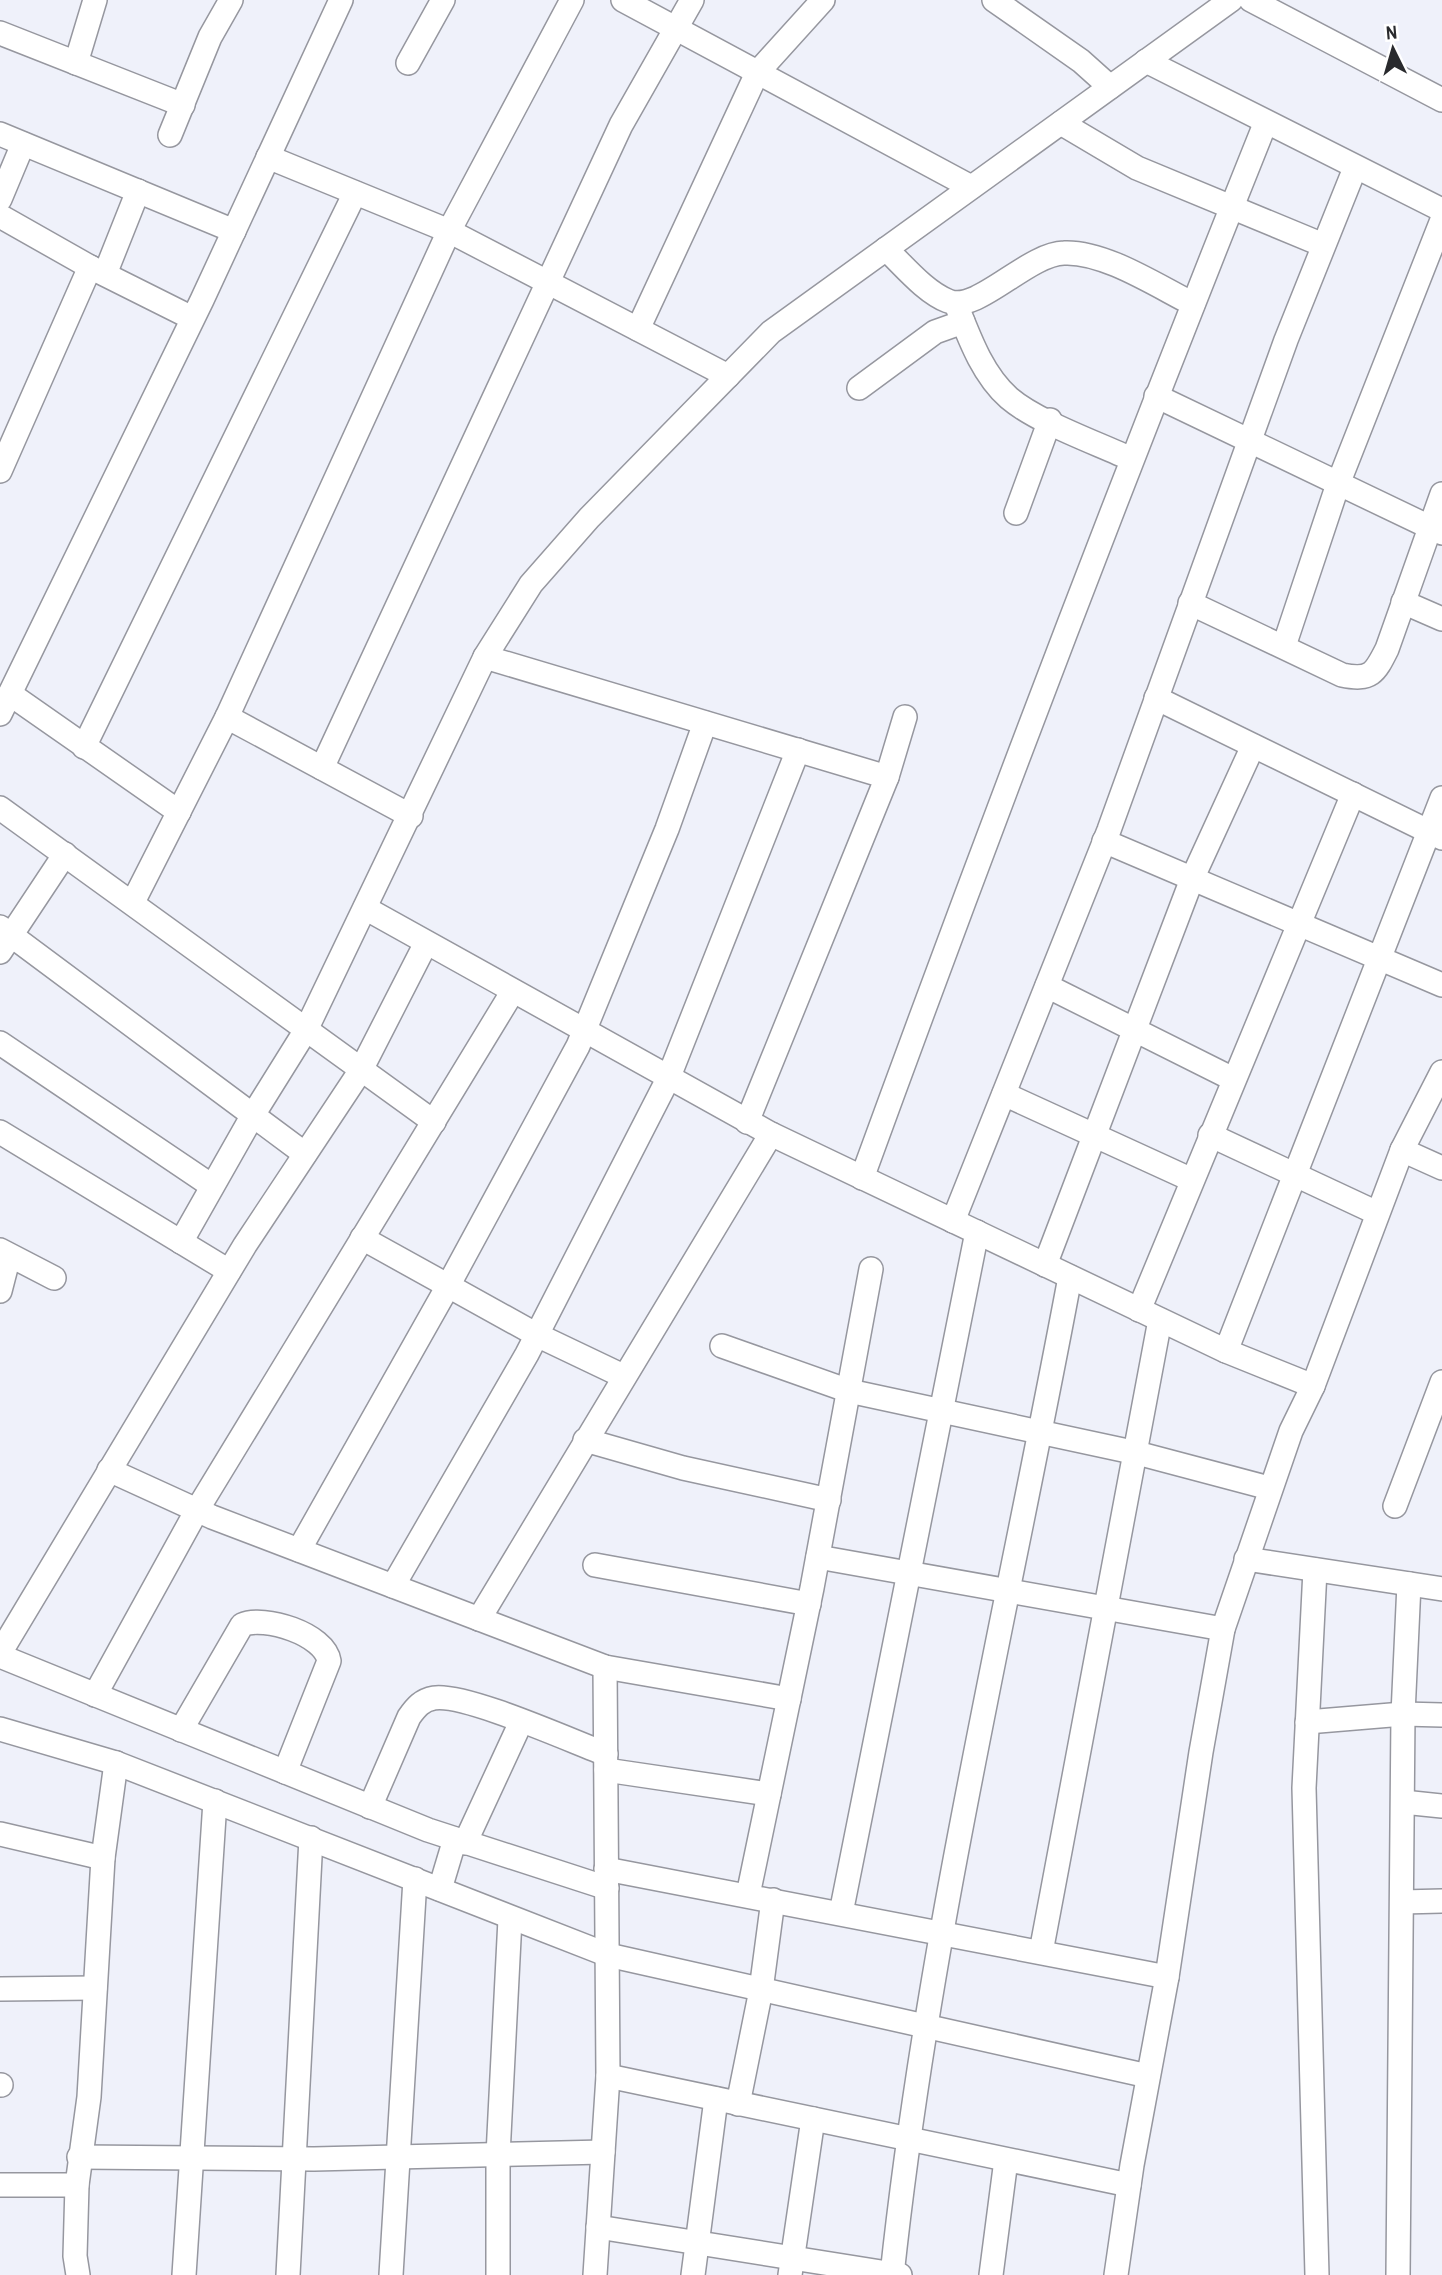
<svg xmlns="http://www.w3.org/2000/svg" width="1442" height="2275" font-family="'Archivo Narrow',sans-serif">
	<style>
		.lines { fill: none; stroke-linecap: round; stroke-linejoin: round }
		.street-casing { stroke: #96979f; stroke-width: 26 }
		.street { stroke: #fff; stroke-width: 23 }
	</style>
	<rect width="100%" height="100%" fill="#eff1fa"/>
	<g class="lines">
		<defs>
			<g id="street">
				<path d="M 623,0 L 971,187"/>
				<path d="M 994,0 L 1081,61 L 1110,87"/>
				<path d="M 1251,0 L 1442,100"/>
				<path d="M 0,33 L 183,105"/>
				<path d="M 1146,61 L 1442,210"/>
				<path d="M 76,63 L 95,0"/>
				<path d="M 408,63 L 443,0"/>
				<path d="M 1061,123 L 1137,168 L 1323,245"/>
				<path d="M 0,134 L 234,231"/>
				<path d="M 170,135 L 210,37 L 231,0"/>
				<path d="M 268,157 L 449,231 L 728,376"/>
				<path d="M 0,199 L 23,144"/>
				<path d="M 0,216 L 90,267 L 192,318"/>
				<path d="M 886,249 C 904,266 925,292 948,301 C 977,314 1027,254 1064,253 C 1104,251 1157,286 1193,304"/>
				<path d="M 105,274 L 138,191"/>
				<path d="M 956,304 C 969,337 982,374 1009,398 C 1037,422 1097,443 1131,459"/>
				<path d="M 638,329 L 757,73 L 823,0"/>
				<path d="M 859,388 L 935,332 L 963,322"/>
				<path d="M 1156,396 L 1442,533"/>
				<path d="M 0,471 L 90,267"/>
				<path d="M 1016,513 L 1050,420"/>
				<path d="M 1403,602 L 1442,619"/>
				<path d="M 1190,603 L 1342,675 C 1371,681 1375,673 1387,649 L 1442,494"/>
				<path d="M 1284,646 L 1338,484 L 1442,220"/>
				<path d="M 485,657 L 887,777"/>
				<path d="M 10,694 L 179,812"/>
				<path d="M 1156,698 L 1442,838"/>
				<path d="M 0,714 L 202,300 L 341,0"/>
				<path d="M 227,717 L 411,816"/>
				<path d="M 84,747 L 355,193"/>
				<path d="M 322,768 L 621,125 L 692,0"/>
				<path d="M 0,808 L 434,1122"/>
				<path d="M 1104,841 L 1442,985"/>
				<path d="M 133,902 L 227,717 L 449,231 L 572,0"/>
				<path d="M 365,908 L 771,1134 L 1226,1351 L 1313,1386"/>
				<path d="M 0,927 L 305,1154"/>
				<path d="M 0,952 L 65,854"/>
				<path d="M 1047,986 L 1233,1079"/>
				<path d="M 0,1043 L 212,1186"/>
				<path d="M 1004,1094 L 1192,1180"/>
				<path d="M 747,1122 L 887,777 L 905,717"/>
				<path d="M 0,1132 L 229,1271"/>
				<path d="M 1210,1135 L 1377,1213"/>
				<path d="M 1402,1150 L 1442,1168"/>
				<path d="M 862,1178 C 991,824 1125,473 1265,124"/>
				<path d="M 953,1221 L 1109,830 L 1286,340 L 1355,168"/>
				<path d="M 362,1238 L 537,1335 L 623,1376"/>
				<path d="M 181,1242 L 253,1115 L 306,1030 L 485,657 L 531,584 L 589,518 L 771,332 L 1231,0"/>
				<path d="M 0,1250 L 54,1278"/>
				<path d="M 1045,1265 L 1192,879 L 1253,746"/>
				<path d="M 0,1291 L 9,1256"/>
				<path d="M 1139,1310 L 1353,794"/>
				<path d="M 722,1346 L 849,1391 L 1137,1453 L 1269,1488"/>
				<path d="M 1226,1351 L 1442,798"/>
				<path d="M 585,1440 L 683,1468 L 829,1500"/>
				<path d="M 109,1470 L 212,1517 L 605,1667 L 789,1699"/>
				<path d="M 1395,1506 L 1442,1382"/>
				<path d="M 299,1550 L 448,1286 L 578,1046 L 667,829 L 705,723"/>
				<path d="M 818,1557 L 1223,1629"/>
				<path d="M 1246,1559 L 1442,1589"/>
				<path d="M 595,1565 L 809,1604"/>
				<path d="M 1315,1570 L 1304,1788 L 1317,2275"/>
				<path d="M 393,1586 L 527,1354 L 668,1079 L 798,750"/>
				<path d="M 479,1619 L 771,1134"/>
				<path d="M 0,1653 L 245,1245 L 361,1070 L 426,943"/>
				<path d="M 0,1656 L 428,1830 L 607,1888"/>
				<path d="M 95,1695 L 197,1510 L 513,991"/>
				<path d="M 1307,1722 L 1403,1714 L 1442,1715"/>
				<path d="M 0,1729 L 116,1763 L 608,1955 L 1148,2076"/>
				<path d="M 181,1730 L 242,1625 C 264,1615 325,1634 329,1661 L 285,1772"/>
				<path d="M 606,1770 L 769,1794"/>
				<path d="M 1403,1802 L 1442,1806"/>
				<path d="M 370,1807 L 409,1717 C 416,1707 422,1700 434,1698 C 465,1693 571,1741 606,1754"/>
				<path d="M 0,1834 L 103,1858"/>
				<path d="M 465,1843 L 521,1722"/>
				<path d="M 606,1869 L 1167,1977"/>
				<path d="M 440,1889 L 455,1839"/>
				<path d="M 748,1895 L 812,1588 L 871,1269"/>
				<path d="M 1402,1902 L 1442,1901"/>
				<path d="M 841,1913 L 977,1232"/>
				<path d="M 1041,1952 L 1160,1320"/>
				<path d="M 0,1989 L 95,1988"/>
				<path d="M 608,2076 L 1129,2185"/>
				<path d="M 0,2085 L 1,2085"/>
				<path d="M 738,2104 L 761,1990 L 773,1900"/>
				<path d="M 79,2157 L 314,2159 L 603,2152"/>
				<path d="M 0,2185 L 77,2185"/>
				<path d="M 598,2227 L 900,2275"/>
				<path d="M 78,2275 L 75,2256 L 77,2185 L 89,2097 L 103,1858 L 116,1763"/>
				<path d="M 184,2275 L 215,1801"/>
				<path d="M 288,2275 L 311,1838"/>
				<path d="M 391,2275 L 415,1879"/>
				<path d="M 498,2275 L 498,2155 L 510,1919"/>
				<path d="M 595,2275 L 608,2076 L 605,1667"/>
				<path d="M 693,2275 L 716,2099"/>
				<path d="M 790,2275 L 813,2119"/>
				<path d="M 892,2275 C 928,1938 1008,1609 1070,1277"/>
				<path d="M 991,2275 L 1006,2160"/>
				<path d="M 1116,2275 L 1132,2165 L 1167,1977 L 1201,1752 L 1223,1629 L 1291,1431 L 1313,1386 L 1402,1150 L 1442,1072"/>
				<path d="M 1398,2275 L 1403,1714 L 1409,1584"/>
			</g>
		</defs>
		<!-- street casing -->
		<use href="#street" class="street-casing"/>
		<!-- street -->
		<use href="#street" class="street"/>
	</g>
	<!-- north arrow -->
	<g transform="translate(1393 49) rotate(355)" stroke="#ffffff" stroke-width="5" paint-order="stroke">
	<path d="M0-5L12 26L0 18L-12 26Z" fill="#292a2d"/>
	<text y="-10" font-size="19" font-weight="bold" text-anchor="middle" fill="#292a2d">N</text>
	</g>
</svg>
